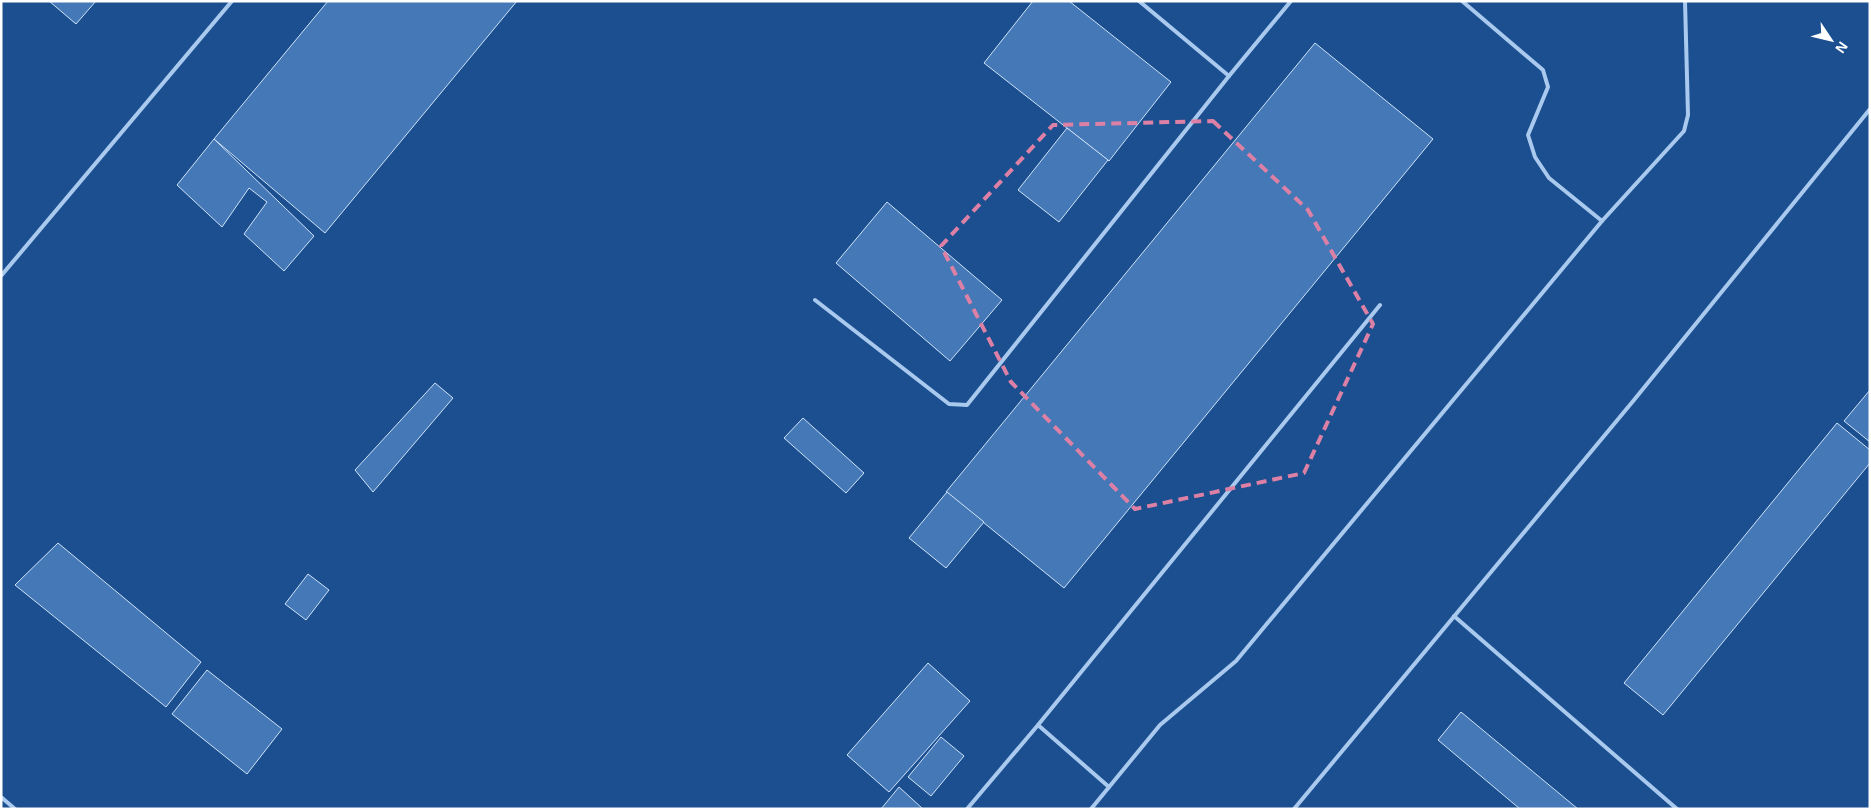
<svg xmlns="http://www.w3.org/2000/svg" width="1871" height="810" font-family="Arial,sans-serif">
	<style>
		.building { fill: #4478b7; stroke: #cfe3fa }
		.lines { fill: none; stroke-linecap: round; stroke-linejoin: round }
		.service { stroke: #a9c9ee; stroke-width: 4 }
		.marked { fill: none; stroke: #dd80a5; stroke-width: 4; stroke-dasharray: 10 6; stroke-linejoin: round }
	</style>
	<rect width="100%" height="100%" fill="#1b4f8f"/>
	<!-- building -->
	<g class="building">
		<path d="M 49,1 L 96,1 L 76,24 Z"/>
		<path d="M 328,1 L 517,1 L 325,233 L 214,139 Z"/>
		<path d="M 1033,1 L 1069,1 L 1171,82 L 1109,161 L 984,63 Z"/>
		<path d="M 1315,43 L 1433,139 L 1064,588 L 946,492 Z"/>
		<path d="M 1067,128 L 1108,160 L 1059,222 L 1018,190 Z"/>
		<path d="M 214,139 L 314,236 L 284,271 L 244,234 L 267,202 L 249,188 L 222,227 L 177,185 Z"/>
		<path d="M 887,202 L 1002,300 L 950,361 L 836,263 Z"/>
		<path d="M 435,383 L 453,398 L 373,492 L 355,470 Z"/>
		<path d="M 1870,390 L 1870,442 L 1844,421 Z"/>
		<path d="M 803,418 L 864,473 L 846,493 L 784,438 Z"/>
		<path d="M 1837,423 L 1870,450 L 1870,463 L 1663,715 L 1624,683 Z"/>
		<path d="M 947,492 L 984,522 L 946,568 L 909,538 Z"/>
		<path d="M 58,543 L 201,662 L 166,707 L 15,585 Z"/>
		<path d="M 308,574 L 329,590 L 306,620 L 285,604 Z"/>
		<path d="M 928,663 L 970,701 L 889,792 L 847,755 Z"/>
		<path d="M 207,670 L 282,729 L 247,774 L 172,714 Z"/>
		<path d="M 1461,712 L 1578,809 L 1520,809 L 1438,740 Z"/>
		<path d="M 941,737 L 964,756 L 931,796 L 908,777 Z"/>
		<path d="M 899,787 L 923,809 L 881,809 Z"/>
	</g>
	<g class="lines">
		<!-- service -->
		<g class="service">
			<path d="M 1139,1 L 1229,76"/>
			<path d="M 1462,1 L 1543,70 L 1548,87 L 1528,135 L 1535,157 L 1549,178 L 1602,221"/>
			<path d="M 1,276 L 232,1"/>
			<path d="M 815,300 L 949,404 L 967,405 L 1229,76 L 1291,1"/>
			<path d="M 1454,616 L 1677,809"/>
			<path d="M 1038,725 L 1109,787"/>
			<path d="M 1,797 L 15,809"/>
			<path d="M 967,809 L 1038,725 L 1380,305"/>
			<path d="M 1091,809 L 1160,725 L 1236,661 L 1602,221 L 1684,131 L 1688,115 L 1685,1"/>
			<path d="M 1294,809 L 1634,400 L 1870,109"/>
		</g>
	</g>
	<!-- marked area -->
	<path class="marked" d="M 1213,121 L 1308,210 L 1373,324 L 1304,473 L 1135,509 L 1011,382 L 941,246 L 1053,125 Z"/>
	<!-- border -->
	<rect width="1871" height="810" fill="none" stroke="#ffffff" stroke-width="5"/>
	<!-- north arrow -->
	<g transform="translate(1831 40) rotate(125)" stroke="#1b4f8f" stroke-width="4" paint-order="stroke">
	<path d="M0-4L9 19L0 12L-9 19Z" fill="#ffffff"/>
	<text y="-8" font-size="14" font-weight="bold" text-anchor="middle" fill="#ffffff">N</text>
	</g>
</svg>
